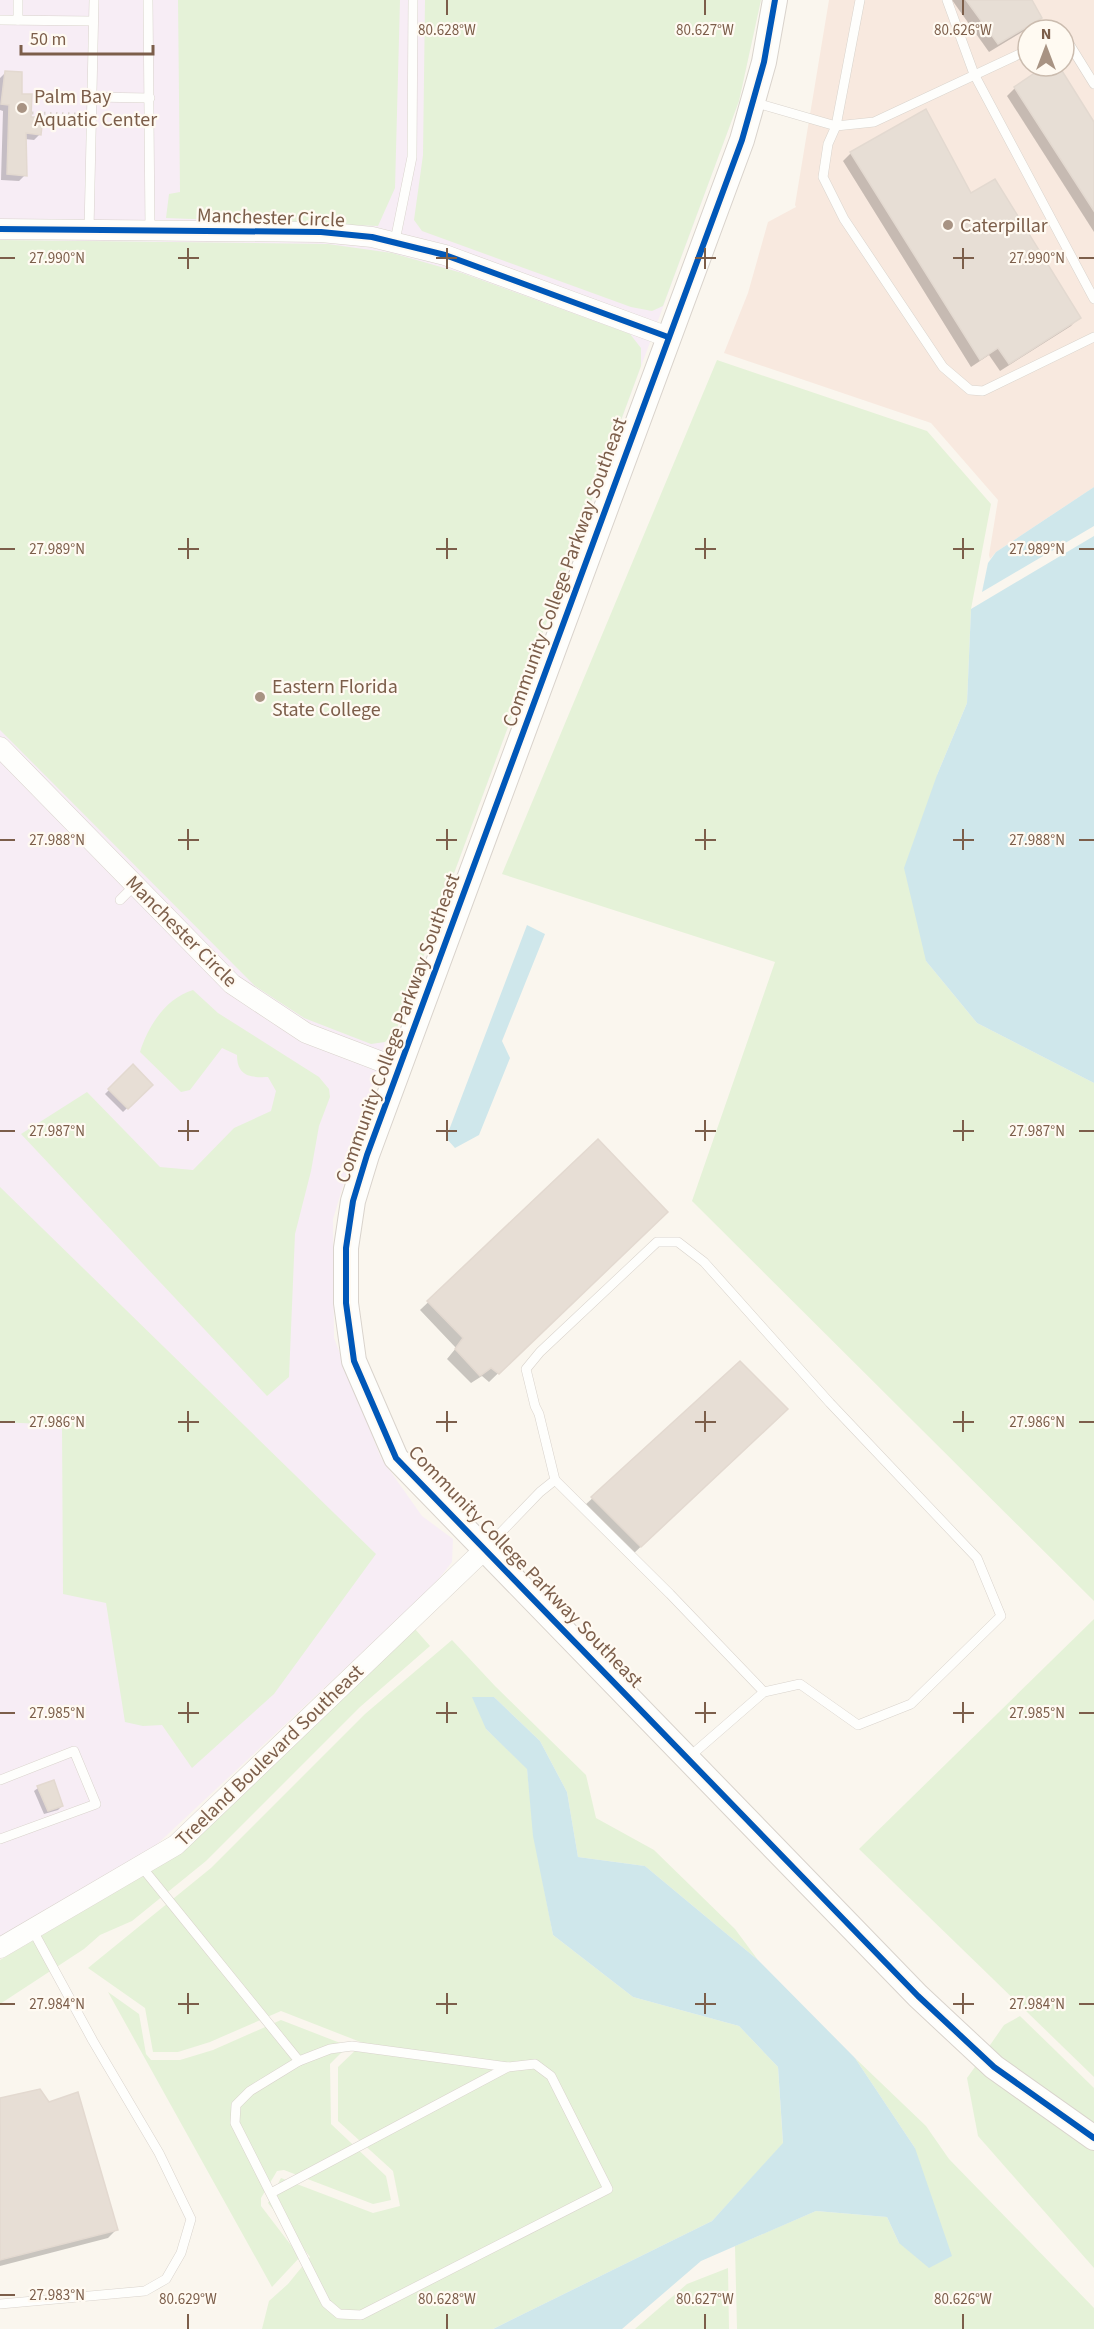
<svg xmlns="http://www.w3.org/2000/svg" width="1094" height="2329" font-family="'Source Sans 3',sans-serif">
	<style>
		.commercial { fill: #f8e9df; fill-rule: evenodd }
		.education { fill: #f7edf5 }
		.green { fill: #e5f2d8 }
		.water { fill: #cfe7eb }
		.shadow { fill: #0003 }
		.building { fill: #e7ded5; stroke: #e3d9d0; stroke-width: 1.5 }
		.lines { fill: none; stroke-linecap: round; stroke-linejoin: round }
		.service-casing { stroke: #d9d3cc; stroke-width: 10 }
		.minor-casing { stroke: #d9d3cc; stroke-width: 21 }
		.tertiary-casing { stroke: #d9d3cc; stroke-width: 26 }
		.path { stroke: #ddd5ce; stroke-width: 3; stroke-dasharray: 1.5 4.5; stroke-linecap: butt }
		.service { stroke: #fefefc; stroke-width: 9 }
		.minor { stroke: #fefefc; stroke-width: 20 }
		.tertiary { stroke: #fefefc; stroke-width: 24 }
		.cycleway-casing { stroke: #fffaf2; stroke-width: 10 }
		.cycleway { stroke: #0057b8; stroke-width: 6 }
		.ticks { fill: none; stroke: #7c5e4a; stroke-width: 2 }
		.poi-dot { fill: #a89383; stroke: #fffaf2; stroke-width: 2 }
		.labels { text-anchor: middle; stroke-width: 4.5; stroke-linejoin: round; paint-order: stroke }
		.poi-label { font-size: 20px; fill: #7c5e4a; stroke: #fffaf2; text-anchor: start }
		.street-label { font-size: 20px; fill: #7c5e4a; stroke: #fffaf2 }
		.ticks-label { font-size: 15px; text-anchor: middle; fill: #7c5e4a; stroke: #fffaf2; stroke-width: 4.5; stroke-linejoin: round; paint-order: stroke }
	</style>
	<rect width="100%" height="100%" fill="#faf6ee"/>
	<!-- commercial -->
	<path class="commercial" d="M 829,0 L 1094,0 L 1094,487 L 996,552 L 990,559 L 989,555 L 998,500 L 931,423 L 724,353 L 748,293 L 768,222 L 796,207 L 795,205 ZM 1028,30 L 1064,30 L 1064,66 L 1028,66 Z"/>
	<!-- education -->
	<path class="education" d="M 0,0 L 761,0 L 739,101 L 397,1028 L 385,1042 L 371,1094 L 333,1219 L 334,1338 L 381,1458 L 422,1516 L 453,1539 L 452,1562 L 434,1585 L 151,1850 L 0,1938 Z"/>
	<!-- green -->
	<g class="green">
		<path d="M 178,0 L 400,0 L 395,188 L 378,226 L 166,218 L 169,194 L 180,192 Z"/>
		<path d="M 425,0 L 761,0 L 739,101 L 663,306 L 652,311 L 631,307 L 422,231 L 414,220 L 423,155 Z"/>
		<path d="M 0,240 L 328,244 L 392,253 L 462,273 L 630,334 L 641,348 L 641,366 L 397,1028 L 385,1042 L 371,1044 L 304,1018 L 255,986 L 0,730 Z"/>
		<path d="M 717,360 L 927,431 L 991,504 L 971,609 L 967,703 L 937,775 L 926,961 L 977,1023 L 1094,1083 L 1094,1601 L 692,1201 L 775,962 L 502,874 Z"/>
		<path d="M 193,990 L 218,1013 L 319,1077 L 329,1089 L 330,1097 L 319,1126 L 311,1171 L 295,1234 L 289,1377 L 267,1396 L 21,1134 L 87,1092 L 160,1167 L 193,1170 L 234,1128 L 271,1111 L 276,1091 L 268,1077 C 249,1078 237,1075 237,1055 L 222,1048 L 190,1090 L 181,1092 L 140,1052 C 148,1026 166,998 193,990 Z"/>
		<path d="M 0,1187 L 376,1554 L 274,1694 L 192,1768 L 162,1725 L 143,1726 L 125,1722 L 106,1603 L 63,1594 L 62,1425 L 0,1422 Z"/>
		<path d="M 1094,1619 L 1094,2077 L 859,1849 Z"/>
		<path d="M 415,1629 L 430,1646 L 360,1707 L 206,1861 L 132,1921 L 100,1935 L 84,1949 L 0,2004 L 0,1960 L 182,1853 Z"/>
		<path d="M 452,1640 L 495,1686 L 586,1775 L 596,1818 L 654,1850 L 735,1929 L 758,1960 L 645,1866 L 578,1857 L 567,1792 L 540,1741 L 494,1697 L 486,1729 L 527,1768 L 534,1836 L 553,1935 L 633,1997 L 739,2026 L 778,2067 L 783,2144 L 712,2221 L 493,2329 L 262,2329 L 269,2301 L 288,2284 L 310,2257 L 268,2203 L 281,2178 L 373,2213 L 400,2206 L 393,2171 L 338,2121 L 338,2067 L 363,2043 L 281,2011 L 210,2042 L 178,2052 L 153,2052 L 145,2008 L 88,1968 L 211,1868 L 365,1714 Z"/>
		<path d="M 108,1992 L 139,2014 L 146,2054 L 151,2060 L 180,2060 L 213,2050 L 281,2020 L 348,2046 L 330,2064 L 331,2124 L 386,2176 L 391,2200 L 373,2204 L 284,2170 L 277,2171 L 261,2198 L 261,2206 L 300,2257 L 272,2287 Z"/>
		<path d="M 1020,2016 L 1094,2088 L 1094,2126 L 988,2048 L 1004,2025 Z"/>
		<path d="M 855,2058 L 926,2126 L 949,2159 L 1094,2308 L 1094,2329 L 737,2329 L 735,2246 L 816,2211 L 887,2217 L 899,2243 L 915,2148 Z"/>
		<path d="M 977,2064 L 1094,2149 L 1094,2268 L 978,2136 L 967,2078 Z"/>
		<path d="M 728,2268 L 729,2329 L 635,2329 L 687,2284 Z"/>
	</g>
	<!-- water -->
	<g class="water">
		<path d="M 1094,487 L 1094,526 L 982,592 L 988,563 L 996,552 Z"/>
		<path d="M 1094,536 L 1094,1083 L 977,1023 L 926,961 L 904,868 L 937,775 L 967,703 L 971,609 Z"/>
		<path d="M 527,925 L 545,934 L 502,1041 L 510,1058 L 479,1135 L 455,1148 L 446,1138 Z"/>
		<path d="M 472,1697 L 494,1697 L 540,1741 L 567,1792 L 578,1857 L 645,1866 L 758,1960 L 855,2058 L 915,2148 L 952,2256 L 929,2268 L 899,2243 L 887,2217 L 816,2211 L 701,2261 L 622,2329 L 493,2329 L 712,2221 L 783,2143 L 778,2067 L 739,2026 L 633,1997 L 553,1935 L 533,1836 L 527,1769 L 486,1729 Z"/>
	</g>
	<!-- shadow -->
	<g class="shadow">
		<path d="M 952,0 L 1030,0 L 1040,18 L 1032,26 L 989,52 Z"/>
		<path d="M 1048,66 L 1058,66 L 1094,125 L 1094,232 L 1007,96 L 1015,88 Z"/>
		<path d="M 5,73 L 40,134 L 34,140 L 25,139 L 25,175 L 19,181 L 1,180 L 3,111 L 0,110 L 0,78 Z"/>
		<path d="M 851,153 L 971,195 L 1079,317 L 1071,326 L 1000,371 L 989,355 L 971,367 L 843,161 Z"/>
		<path d="M 133,1066 L 151,1085 L 123,1112 L 105,1094 Z"/>
		<path d="M 598,1141 L 666,1212 L 489,1382 L 482,1376 L 471,1383 L 447,1359 L 456,1348 L 420,1310 Z"/>
		<path d="M 740,1363 L 777,1418 L 632,1555 L 584,1506 Z"/>
		<path d="M 38,1788 L 62,1806 L 58,1810 L 44,1814 L 34,1791 Z"/>
		<path d="M 0,2099 L 48,2104 L 116,2230 L 108,2238 L 0,2266 Z"/>
	</g>
	<!-- building -->
	<g class="building">
		<path d="M 966,0 L 1032,0 L 1042,18 L 998,44 Z"/>
		<path d="M 1045,66 L 1059,66 L 1094,122 L 1094,211 L 1014,87 Z"/>
		<path d="M 5,71 L 22,72 L 22,94 L 32,94 L 31,117 L 43,117 L 41,135 L 26,133 L 27,176 L 7,174 L 9,105 L 1,104 Z"/>
		<path d="M 926,109 L 971,193 L 995,179 L 1081,318 L 1009,364 L 998,348 L 980,360 L 850,152 Z"/>
		<path d="M 133,1064 L 153,1085 L 128,1109 L 108,1089 Z"/>
		<path d="M 598,1139 L 668,1212 L 499,1374 L 491,1368 L 480,1376 L 455,1349 L 463,1338 L 427,1301 Z"/>
		<path d="M 740,1361 L 788,1409 L 641,1547 L 591,1497 Z"/>
		<path d="M 54,1780 L 63,1806 L 48,1811 L 37,1786 Z"/>
		<path d="M 40,2089 L 49,2102 L 78,2092 L 118,2230 L 0,2260 L 0,2098 Z"/>
	</g>
	<g class="lines">
		<defs>
			<g id="service">
				<path d="M 148,0 L 150,231"/>
				<path d="M 860,0 L 836,126 L 828,144 L 823,177 L 844,219 L 943,367 L 970,390 L 983,391 L 1094,337"/>
				<path d="M 947,0 L 974,74 L 1094,299"/>
				<path d="M 0,20 L 93,21"/>
				<path d="M 18,20 L 18,0"/>
				<path d="M 1064,42 L 1068,42 L 1094,84"/>
				<path d="M 92,97 L 150,98"/>
				<path d="M 753,102 L 836,126 L 874,122 L 1028,50"/>
				<path d="M 89,230 L 94,0"/>
				<path d="M 395,241 L 412,157 L 413,0"/>
				<path d="M 120,900 L 135,885"/>
				<path d="M 485,1549 L 540,1492 L 555,1480"/>
				<path d="M 688,1758 L 764,1692 L 800,1684 L 858,1725 L 911,1704 L 1001,1616 L 977,1558 L 830,1403 L 704,1262 L 678,1242 L 657,1242 L 540,1352 L 526,1369 L 535,1406 L 539,1414 L 555,1480 L 670,1594 L 764,1692"/>
				<path d="M 0,1780 L 74,1751 L 96,1804 L 0,1839"/>
				<path d="M 141,1866 L 299,2061 L 250,2091 L 236,2105 L 235,2123 L 326,2303 L 339,2314 L 361,2315 L 608,2189 L 551,2076 L 535,2064 L 508,2067 L 271,2193"/>
				<path d="M 299,2061 L 330,2049 L 352,2046 L 508,2067"/>
				<path d="M 0,2304 L 145,2291 L 166,2279 L 181,2253 L 191,2219 L 159,2153 L 93,2041 L 32,1929"/>
			</g>
			<g id="minor">
				<path d="M 0,229 L 321,232 L 372,237 L 445,255 L 668,337"/>
				<path d="M 0,747 L 232,984 L 306,1033 L 398,1068"/>
				<path d="M 0,1948 L 176,1845 L 485,1549"/>
			</g>
			<path id="tertiary" d="M 775,0 L 764,62 L 742,140 L 367,1155 L 353,1201 L 346,1248 L 346,1303 L 354,1361 L 396,1458 L 918,1996 L 994,2067 L 1094,2138"/>
		</defs>
		<!-- service casing -->
		<use href="#service" class="service-casing"/>
		<!-- minor casing -->
		<use href="#minor" class="minor-casing"/>
		<!-- tertiary casing -->
		<use href="#tertiary" class="tertiary-casing"/>
		<!-- path -->
		<path class="path" d="M 32,113 L 79,114"/>
		<!-- service -->
		<use href="#service" class="service"/>
		<!-- minor -->
		<use href="#minor" class="minor"/>
		<!-- tertiary -->
		<use href="#tertiary" class="tertiary"/>
		<defs>
			<g id="cycleway">
				<path d="M 775,0 L 764,62 L 742,140 L 367,1155 L 353,1201 L 346,1248 L 346,1303 L 354,1361 L 396,1458 L 918,1996 L 994,2067 L 1094,2138"/>
				<path d="M 0,229 L 321,232 L 372,237 L 445,255 L 668,337"/>
			</g>
		</defs>
		<!-- cycleway casing -->
		<use href="#cycleway" class="cycleway-casing"/>
		<!-- cycleway -->
		<use href="#cycleway" class="cycleway"/>
	</g>
	<!-- ticks -->
	<path class="ticks" d="M 447,0 L 447,15M 705,0 L 705,15M 963,0 L 963,15M 188,248 L 188,269M 447,248 L 447,269M 705,248 L 705,269M 963,248 L 963,269M 0,258 L 15,258M 178,258 L 199,258M 436,258 L 457,258M 695,258 L 716,258M 953,258 L 974,258M 1079,258 L 1094,258M 188,538 L 188,559M 447,538 L 447,559M 705,538 L 705,559M 963,538 L 963,559M 0,549 L 15,549M 178,549 L 199,549M 436,549 L 457,549M 695,549 L 716,549M 953,549 L 974,549M 1079,549 L 1094,549M 188,829 L 188,850M 447,829 L 447,850M 705,829 L 705,850M 963,829 L 963,850M 0,840 L 15,840M 178,840 L 199,840M 436,840 L 457,840M 695,840 L 716,840M 953,840 L 974,840M 1079,840 L 1094,840M 188,1120 L 188,1141M 447,1120 L 447,1141M 705,1120 L 705,1141M 963,1120 L 963,1141M 0,1131 L 15,1131M 178,1131 L 199,1131M 436,1131 L 457,1131M 695,1131 L 716,1131M 953,1131 L 974,1131M 1079,1131 L 1094,1131M 188,1411 L 188,1432M 447,1411 L 447,1432M 705,1411 L 705,1432M 963,1411 L 963,1432M 0,1422 L 15,1422M 178,1422 L 199,1422M 436,1422 L 457,1422M 695,1422 L 716,1422M 953,1422 L 974,1422M 1079,1422 L 1094,1422M 188,1702 L 188,1723M 447,1702 L 447,1723M 705,1702 L 705,1723M 963,1702 L 963,1723M 0,1713 L 15,1713M 178,1713 L 199,1713M 436,1713 L 457,1713M 695,1713 L 716,1713M 953,1713 L 974,1713M 1079,1713 L 1094,1713M 188,1993 L 188,2014M 447,1993 L 447,2014M 705,1993 L 705,2014M 963,1993 L 963,2014M 0,2004 L 15,2004M 178,2004 L 199,2004M 436,2004 L 457,2004M 695,2004 L 716,2004M 953,2004 L 974,2004M 1079,2004 L 1094,2004M 0,2295 L 15,2295M 188,2314 L 188,2329M 447,2314 L 447,2329M 705,2314 L 705,2329M 963,2314 L 963,2329"/>
	<!-- markers -->
	<g class="poi-dot">
		<circle cx="22" cy="108" r="6"/>
		<circle cx="948" cy="225" r="6"/>
		<circle cx="260" cy="697" r="6"/>
	</g>
	<g class="labels">
		<!-- poi labels -->
		<g class="poi-label">
			<text x="34" y="103">Palm Bay<tspan x="34" dy="23">Aquatic Center</tspan></text>
			<text x="960" y="232">Caterpillar</text>
			<text x="272" y="693">Eastern Florida<tspan x="272" dy="23">State College</tspan></text>
		</g>
		<!-- street labels -->
		<g class="street-label">
			<text transform="translate(271 217) rotate(2)" y="7">Manchester Circle</text>
			<text transform="translate(564 572) rotate(-70)" y="7">Community College Parkway Southeast</text>
			<text transform="translate(182 931) rotate(45)" y="7">Manchester Circle</text>
			<text transform="translate(397 1028) rotate(-70)" y="7">Community College Parkway Southeast</text>
			<text transform="translate(526 1566) rotate(46)" y="7">Community College Parkway Southeast</text>
			<text transform="translate(269 1755) rotate(-44)" y="7">Treeland Boulevard Southeast</text>
		</g>
	</g>
	<g class="ticks-label">
		<text x="447" y="35">80.628°W</text>
		<text x="705" y="35">80.627°W</text>
		<text x="963" y="35">80.626°W</text>
		<text x="57" y="263">27.990°N</text>
		<text x="1037" y="263">27.990°N</text>
		<text x="57" y="554">27.989°N</text>
		<text x="1037" y="554">27.989°N</text>
		<text x="57" y="845">27.988°N</text>
		<text x="1037" y="845">27.988°N</text>
		<text x="57" y="1136">27.987°N</text>
		<text x="1037" y="1136">27.987°N</text>
		<text x="57" y="1427">27.986°N</text>
		<text x="1037" y="1427">27.986°N</text>
		<text x="57" y="1718">27.985°N</text>
		<text x="1037" y="1718">27.985°N</text>
		<text x="57" y="2009">27.984°N</text>
		<text x="1037" y="2009">27.984°N</text>
		<text x="57" y="2300">27.983°N</text>
		<text x="188" y="2304">80.629°W</text>
		<text x="447" y="2304">80.628°W</text>
		<text x="705" y="2304">80.627°W</text>
		<text x="963" y="2304">80.626°W</text>
	</g>
	<!-- north arrow -->
	<g transform="translate(1046 48)"><circle r="28" fill="#fffaf2" stroke="#cbbcaf" stroke-width="1.5"/>
	<path d="M0-4.5L10 22L0 15L-10 22Z" fill="#a89383"/>
	<text y="-9" font-size="16" font-weight="bold" text-anchor="middle" fill="#7c5e4a">N</text>
	</g>
	<!-- scale -->
	<path d="M21 45v9h132v-9" fill="none" stroke="#7c5e4a" stroke-width="3"/>
	<text x="30" y="45" font-size="18" fill="#7c5e4a" stroke="#fffaf2" stroke-width="4.5" paint-order="stroke">50 m</text>
</svg>
